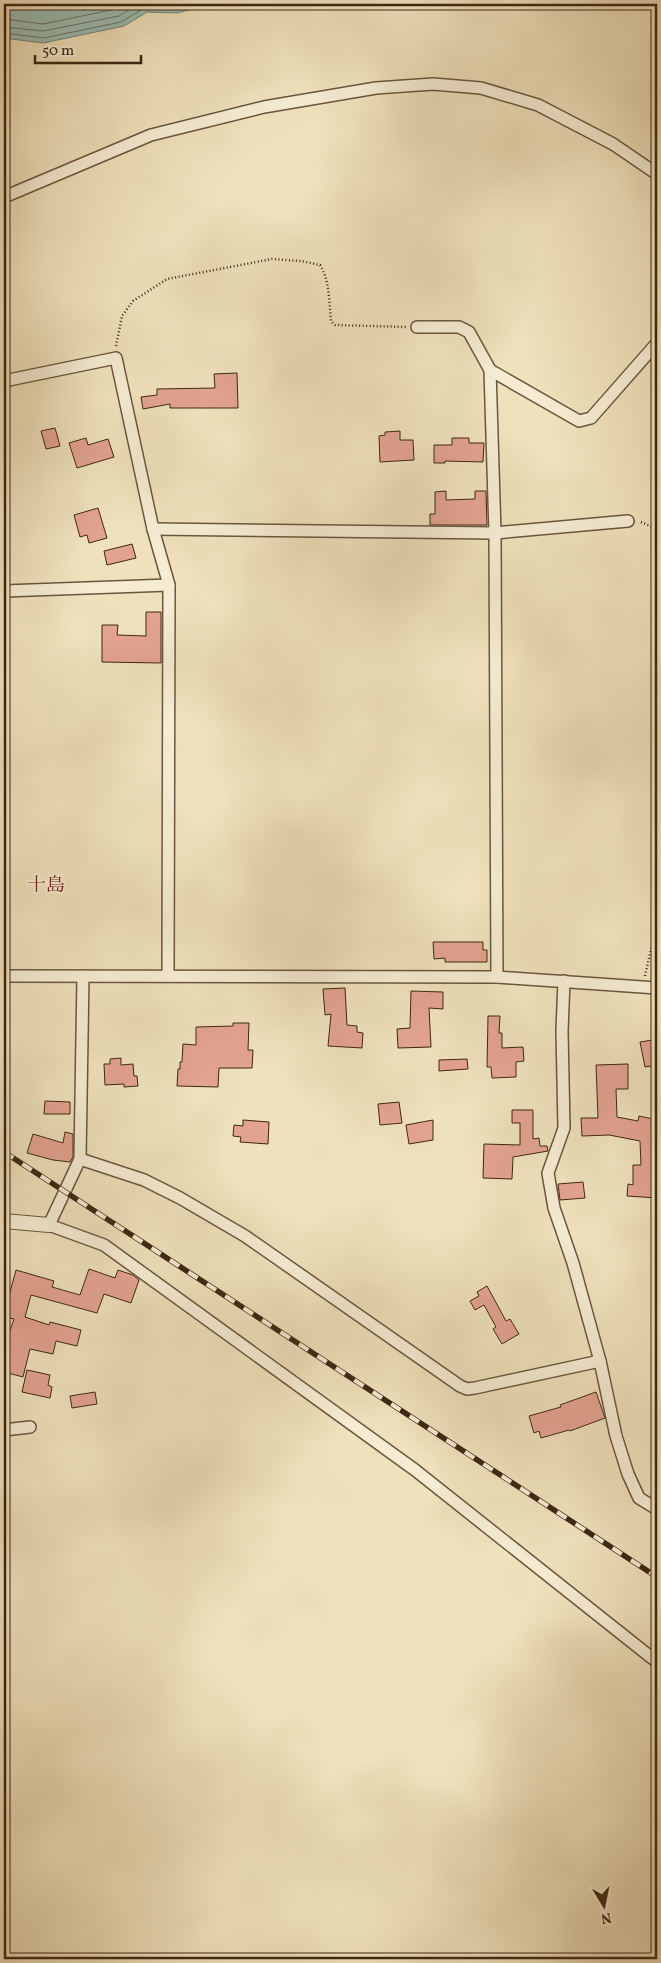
<svg xmlns="http://www.w3.org/2000/svg" width="661" height="1963" font-family="Vollkorn,'Noto Serif JP',serif">
	<style>
		.water { fill: #9abdb4; stroke: #758174 }
		.lines { fill: none; stroke-linecap: round; stroke-linejoin: round }
		.shore { stroke: #6c7264; stroke-width: 1 }
		.building { fill: #e3a391; stroke: #3d2713 }
		.minor-casing { stroke: #6a563d; stroke-width: 14 }
		.tertiary-casing { stroke: #6a563d; stroke-width: 16 }
		.path { stroke: #3d2713; stroke-width: 2.5; stroke-dasharray: 1 2.5; stroke-linecap: butt }
		.minor { stroke: #f5ecd3; stroke-width: 11 }
		.tertiary { stroke: #f5ecd3; stroke-width: 14 }
		.rail-casing { stroke: #3d2713; stroke-width: 5.5 }
		.rail { stroke: #f5ecd3; stroke-width: 4; stroke-dasharray: 11; stroke-linecap: butt }
		.labels { text-anchor: middle; stroke-width: 4; stroke-linejoin: round; paint-order: stroke }
		.neighbourhood-label { font-size: 19px; fill: #7a1f14; stroke: #f5ecd3 }
	</style>
	<rect width="100%" height="100%" fill="#efe1bc"/>
	<filter id="stains"><feTurbulence type="fractalNoise" baseFrequency=".004" numOctaves="4"/><feColorMatrix values="0 0 0 0 .2 0 0 0 0 .09 0 0 0 0 .02 0 0 0 .5 -.17"/></filter>
	<radialGradient id="worn" r=".72"><stop offset=".6" stop-color="#630" stop-opacity="0"/><stop offset="1" stop-color="#630" stop-opacity=".3"/></radialGradient>
	<!-- water -->
	<path class="water" d="M 4,4 L 211,4 L 177,13 L 147,12 L 124,26 L 43,43 L 4,38 Z"/>
	<g class="lines">
		<!-- shore -->
		<g class="shore">
			<path d="M 4,19 L 43,24 L 116,9 L 124,4"/>
			<path d="M 4,27 L 43,31 L 119,16 L 138,4"/>
			<path d="M 4,33 L 44,38 L 121,22 L 146,7 L 176,8 L 191,4"/>
		</g>
	</g>
	<!-- building -->
	<g class="building">
		<path d="M 237,373 L 238,408 L 170,408 L 170,404 L 143,409 L 141,397 L 157,395 L 157,389 L 215,388 L 214,374 Z"/>
		<path d="M 55,428 L 60,446 L 46,449 L 41,431 Z"/>
		<path d="M 400,431 L 400,440 L 413,440 L 414,460 L 380,462 L 379,436 L 385,435 L 385,432 Z"/>
		<path d="M 86,438 L 88,445 L 108,439 L 114,457 L 77,468 L 69,443 Z"/>
		<path d="M 452,438 L 469,438 L 469,443 L 484,443 L 483,462 L 445,461 L 445,463 L 434,463 L 434,445 L 452,445 Z"/>
		<path d="M 446,491 L 446,500 L 475,499 L 475,491 L 486,491 L 487,525 L 430,525 L 430,514 L 435,514 L 435,492 Z"/>
		<path d="M 98,508 L 107,538 L 89,543 L 87,535 L 80,537 L 74,515 Z"/>
		<path d="M 132,544 L 136,558 L 107,565 L 104,551 Z"/>
		<path d="M 146,612 L 161,612 L 161,663 L 102,662 L 102,625 L 118,625 L 117,635 L 146,636 Z"/>
		<path d="M 433,942 L 483,942 L 483,950 L 487,950 L 487,962 L 445,962 L 445,958 L 434,959 Z"/>
		<path d="M 345,988 L 347,1025 L 357,1026 L 357,1032 L 363,1033 L 362,1048 L 328,1046 L 331,1014 L 325,1015 L 323,989 Z"/>
		<path d="M 411,991 L 443,992 L 443,1009 L 429,1008 L 431,1047 L 398,1048 L 397,1029 L 410,1028 Z"/>
		<path d="M 488,1016 L 500,1016 L 499,1033 L 502,1033 L 502,1048 L 523,1047 L 524,1061 L 516,1062 L 516,1077 L 492,1078 L 491,1067 L 487,1067 Z"/>
		<path d="M 233,1023 L 249,1023 L 248,1050 L 253,1050 L 252,1068 L 219,1068 L 218,1087 L 177,1086 L 178,1069 L 180,1069 L 180,1062 L 182,1062 L 183,1044 L 196,1045 L 196,1027 L 233,1026 Z"/>
		<path d="M 653,1040 L 654,1048 L 657,1048 L 657,1065 L 645,1067 L 640,1042 Z"/>
		<path d="M 121,1058 L 121,1065 L 133,1064 L 134,1076 L 137,1076 L 138,1086 L 124,1087 L 124,1084 L 105,1085 L 104,1064 L 110,1064 L 110,1059 Z"/>
		<path d="M 467,1059 L 468,1069 L 439,1071 L 439,1060 Z"/>
		<path d="M 628,1064 L 628,1089 L 616,1089 L 617,1117 L 638,1121 L 639,1116 L 653,1119 L 651,1128 L 657,1129 L 654,1154 L 657,1154 L 657,1198 L 627,1196 L 628,1184 L 633,1185 L 633,1165 L 641,1165 L 640,1141 L 609,1135 L 582,1136 L 581,1118 L 598,1118 L 596,1065 Z"/>
		<path d="M 45,1101 L 70,1102 L 70,1114 L 44,1114 Z"/>
		<path d="M 399,1102 L 402,1123 L 380,1125 L 378,1104 Z"/>
		<path d="M 512,1110 L 533,1110 L 533,1139 L 539,1138 L 540,1146 L 547,1146 L 548,1151 L 513,1157 L 512,1179 L 483,1178 L 484,1144 L 520,1145 L 520,1123 L 512,1123 Z"/>
		<path d="M 243,1120 L 269,1122 L 268,1144 L 240,1142 L 241,1137 L 233,1136 L 234,1125 L 243,1126 Z"/>
		<path d="M 433,1120 L 433,1140 L 409,1144 L 406,1125 Z"/>
		<path d="M 65,1132 L 73,1134 L 73,1157 L 70,1162 L 53,1160 L 27,1153 L 33,1134 L 63,1143 Z"/>
		<path d="M 583,1182 L 585,1198 L 560,1200 L 558,1184 Z"/>
		<path d="M 89,1269 L 115,1278 L 118,1270 L 133,1275 L 139,1280 L 131,1303 L 104,1294 L 97,1313 L 31,1295 L 25,1317 L 49,1325 L 50,1322 L 81,1330 L 77,1346 L 56,1341 L 53,1354 L 30,1349 L 23,1377 L 4,1372 L 4,1347 L 14,1319 L 4,1317 L 4,1314 L 16,1270 L 54,1281 L 52,1287 L 80,1295 Z"/>
		<path d="M 487,1286 L 506,1321 L 510,1319 L 519,1334 L 502,1344 L 493,1329 L 496,1327 L 484,1305 L 475,1310 L 470,1301 L 479,1296 L 477,1292 Z"/>
		<path d="M 27,1370 L 50,1375 L 48,1385 L 52,1387 L 50,1398 L 22,1392 Z"/>
		<path d="M 95,1392 L 97,1404 L 72,1408 L 70,1396 Z"/>
		<path d="M 596,1392 L 605,1418 L 570,1431 L 569,1430 L 541,1438 L 539,1431 L 534,1433 L 529,1416 L 561,1407 L 560,1405 Z"/>
	</g>
	<g class="lines">
		<defs>
			<g id="minor">
				<path d="M 4,197 L 151,135 L 264,107 L 376,88 L 433,84 L 481,88 L 538,105 L 613,144 L 657,174"/>
				<path d="M 417,327 L 459,327 L 469,332 L 490,370 L 495,533 L 497,977"/>
				<path d="M 490,370 L 579,421 L 591,418 L 657,343"/>
				<path d="M 4,381 L 116,358 L 153,529 L 169,585 L 168,976"/>
				<path d="M 153,529 L 495,533 L 628,521"/>
				<path d="M 4,591 L 169,585"/>
				<path d="M 4,976 L 497,977 L 657,988"/>
				<path d="M 83,976 L 80,1159 L 49,1225 L 104,1245 L 415,1470 L 657,1662"/>
				<path d="M 564,981 L 562,1031 L 564,1128 L 548,1173 L 554,1208 L 573,1263 L 600,1361 L 616,1436 L 628,1474 L 639,1498 L 657,1509"/>
				<path d="M 80,1159 L 144,1180 L 180,1198 L 245,1236 L 460,1386 L 467,1389 L 475,1388 L 600,1361"/>
				<path d="M 4,1430 L 30,1427"/>
			</g>
			<path id="tertiary" d="M 4,1221 L 49,1225"/>
		</defs>
		<!-- minor casing -->
		<use href="#minor" class="minor-casing"/>
		<!-- tertiary casing -->
		<use href="#tertiary" class="tertiary-casing"/>
		<!-- path -->
		<g class="path">
			<path d="M 116,346 L 122,316 L 133,301 L 167,279 L 272,259 L 301,261 L 320,265 C 330,281 329,302 331,321 L 335,325 L 406,327"/>
			<path d="M 641,522 L 657,529"/>
			<path d="M 645,976 L 657,923"/>
		</g>
		<!-- minor -->
		<use href="#minor" class="minor"/>
		<!-- tertiary -->
		<use href="#tertiary" class="tertiary"/>
		<defs>
			<path id="rail" d="M 4,1152 L 657,1577"/>
		</defs>
		<!-- rail casing -->
		<use href="#rail" class="rail-casing"/>
		<!-- rail -->
		<use href="#rail" class="rail"/>
	</g>
	<g class="labels">
		<!-- neighbourhood labels -->
		<g class="neighbourhood-label">
			<text x="46" y="891">十島</text>
		</g>
	</g>
	<!-- margin -->
	<rect width="661" height="1963" fill="none" stroke="#efe1bc" stroke-width="20"/>
	<rect x="5" y="5" width="651" height="1953" fill="none" stroke="#3d2713" stroke-width="2.5"/>
	<rect x="10" y="10" width="641" height="1943" fill="none" stroke="#3d2713"/>
	<!-- north arrow -->
	<g transform="translate(604 1906) rotate(170)" stroke="#f5ecd3" stroke-width="4" paint-order="stroke">
	<path d="M0-4L9 19L0 12L-9 19Z" fill="#3d2713"/>
	<text y="-8" font-size="14" font-weight="bold" text-anchor="middle" fill="#3d2713">N</text>
	</g>
	<!-- scale -->
	<path d="M35 55v8h106v-8" fill="none" stroke="#3d2713" stroke-width="2.5"/>
	<text x="42" y="55" font-size="15" fill="#3d2713" stroke="#f5ecd3" stroke-width="4" paint-order="stroke">50 m</text>
	<rect width="100%" height="100%" filter="url(#stains)"/>
	<rect width="100%" height="100%" fill="url(#worn)"/>
</svg>
